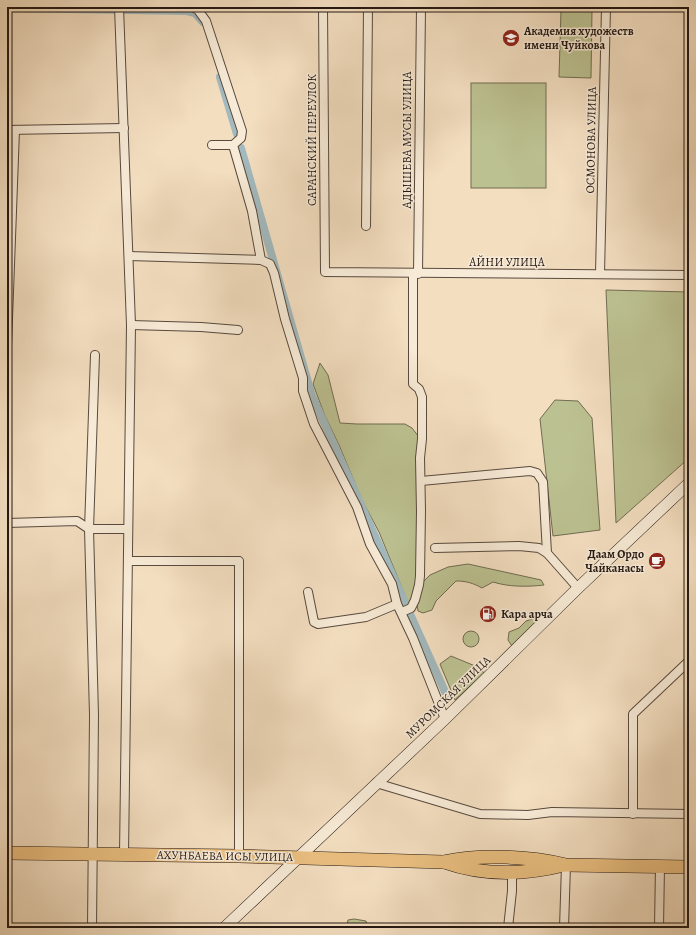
<svg xmlns="http://www.w3.org/2000/svg" width="696" height="935" font-family="Alegreya,serif">
	<style>
		.green { fill: #bcc191; stroke: #706c52 }
		.lines { fill: none; stroke-linecap: round; stroke-linejoin: round }
		.canal { stroke: #a2b9be; stroke-width: 8 }
		.street-casing { stroke: #584a3e; stroke-width: 10 }
		.secondary-casing { stroke: #241813; stroke-width: 12 }
		.primary-casing { stroke: #241813; stroke-width: 14 }
		.street { stroke: #f7ead6; stroke-width: 8 }
		.secondary { stroke: #f7ead6; stroke-width: 11 }
		.primary { stroke: #eabf80; stroke-width: 13 }
		.labels { text-anchor: middle; stroke-width: 3; stroke-linejoin: round; paint-order: stroke }
		.poi-label { font-size: 12px; font-weight: bold; fill: #241813; stroke: #f7ead6; text-anchor: start }
		.street-label { font-size: 12px; fill: #241813; stroke: #f7ead6 }
	</style>
	<rect width="100%" height="100%" fill="#f3dec0"/>
	<filter id="stains"><feTurbulence type="fractalNoise" baseFrequency=".005" numOctaves="4"/><feColorMatrix values="0 0 0 0 .2 0 0 0 0 .09 0 0 0 0 .02 0 0 0 .5 -.17"/></filter>
	<radialGradient id="worn" r=".72"><stop offset=".6" stop-color="#630" stop-opacity="0"/><stop offset="1" stop-color="#630" stop-opacity=".3"/></radialGradient>
	<!-- green -->
	<g class="green">
		<path d="M 561,10 L 592,10 L 591,78 L 559,77 Z"/>
		<rect x="471" y="83" width="75" height="105"/>
		<path d="M 606,290 L 689,292 L 689,458 L 616,523 Z"/>
		<path d="M 320,363 L 328,375 L 340,423 L 357,424 L 405,424 L 412,428 L 419,437 L 418,578 L 414,595 L 409,605 L 379,532 L 362,500 L 339,445 L 325,416 L 313,384 Z"/>
		<path d="M 555,400 L 578,401 L 592,418 L 600,530 L 553,536 L 540,419 Z"/>
		<path d="M 468,564 L 532,578 L 541,580 L 544,585 C 527,587 509,587 493,582 L 482,588 C 473,583 466,581 456,581 L 436,601 L 432,610 L 423,613 L 418,611 L 417,604 L 423,582 L 430,575 L 448,567 Z"/>
		<path d="M 536,618 L 539,621 L 512,646 L 508,640 L 509,632 L 519,628 L 526,621 Z"/>
		<circle cx="471" cy="639" r="8"/>
		<path d="M 451,656 L 480,668 L 484,673 L 455,700 L 440,664 Z"/>
		<path d="M 354,919 L 366,921 L 368,928 L 346,928 L 348,920 Z"/>
	</g>
	<g class="lines">
		<!-- canal -->
		<g class="canal">
			<path d="M 7,8 L 187,11 L 195,13 L 203,22"/>
			<path d="M 220,77 L 237,134"/>
			<path d="M 241,148 L 312,396 L 446,694"/>
		</g>
		<defs>
			<g id="street">
				<path d="M 119,7 L 131,325 L 124,854"/>
				<path d="M 193,7 L 198,10 L 206,21 L 242,131 L 241,138 L 233,145 L 212,145"/>
				<path d="M 323,7 L 325,272 L 689,275"/>
				<path d="M 7,130 L 124,128"/>
				<path d="M 366,226 L 368,7"/>
				<path d="M 129,256 L 261,260 L 252,211 L 233,145"/>
				<path d="M 261,260 L 270,264 L 274,273 L 285,319 L 303,378 L 303,391 L 314,424 L 357,507 L 370,544 L 392,584 L 397,604 L 413,638 L 445,719"/>
				<path d="M 418,274 L 421,7"/>
				<path d="M 600,274 L 606,7"/>
				<path d="M 131,325 L 201,327 L 238,330"/>
				<path d="M 7,346 L 15,130"/>
				<path d="M 421,481 L 530,471 L 537,473 L 543,482 L 547,553"/>
				<path d="M 7,523 L 77,521 L 89,529 L 128,529"/>
				<path d="M 435,548 L 519,546 L 539,548 L 547,553 L 578,588"/>
				<path d="M 128,561 L 239,561 L 239,856"/>
				<path d="M 308,592 L 314,622 L 318,624 L 366,617 L 397,604"/>
				<path d="M 402,612 L 411,608 L 415,600 L 419,585 L 420,576 L 421,511 L 420,458 L 422,439 L 422,397 L 419,389 L 413,384 L 413,274"/>
				<path d="M 376,783 L 480,814 L 528,815 L 552,812 L 689,814"/>
				<path d="M 633,814 L 633,714 L 689,661"/>
				<path d="M 92,928 L 94,715 L 89,529 L 95,355"/>
				<path d="M 508,928 L 512,891 L 512,873"/>
				<path d="M 564,928 L 566,865"/>
				<path d="M 659,928 L 660,866"/>
			</g>
			<path id="secondary" d="M 224,928 L 445,719 L 578,588 L 689,483"/>
			<g id="primary">
				<path d="M 7,853 L 239,856 L 443,862 C 480,854 529,856 566,865 L 689,867"/>
				<path d="M 444,862 C 483,876 524,875 564,865"/>
			</g>
		</defs>
		<!-- street casing -->
		<use href="#street" class="street-casing"/>
		<!-- secondary casing -->
		<use href="#secondary" class="secondary-casing"/>
		<!-- primary casing -->
		<use href="#primary" class="primary-casing"/>
		<!-- street -->
		<use href="#street" class="street"/>
		<!-- secondary -->
		<use href="#secondary" class="secondary"/>
		<!-- primary -->
		<use href="#primary" class="primary"/>
	</g>
	<!-- icons -->
	<defs>
		<symbol id="university-disc" viewBox="-11 -11 22 22"><circle r="9.5" fill="#8f2418" stroke="#f7ead6"/><path d="M0-5L7-2L0 1L-7-2ZM-4 1L0 2.5L4 1V4Q0 6-4 4Z" fill="#fff"/></symbol>
		<symbol id="cafe-disc" viewBox="-11 -11 22 22"><circle r="9.5" fill="#8f2418" stroke="#f7ead6"/><path d="M-5.5-4.5H6V0H3Q3 3.5 0 3.5H-2.5Q-5.5 3.5-5.5 0ZM3-3.2v2h1.7v-2ZM-6 4.5H4V6H-6Z" fill="#fff"/></symbol>
		<symbol id="fuel-disc" viewBox="-11 -11 22 22"><circle r="9.5" fill="#8f2418" stroke="#f7ead6"/><path d="M-5.5-6h7V0h2V4h1.3V-2.5L3-4.5l.8-.8L6-3V5H2.5V1h-1V6h-7ZM-4.2-4.7v3.2H.2V-4.7Z" fill="#fff"/></symbol>
	</defs>
	<g fill-rule="evenodd">
		<use href="#university-disc" x="501" y="28" width="20" height="20"/>
		<use href="#cafe-disc" x="647" y="551" width="20" height="20"/>
		<use href="#fuel-disc" x="478" y="604" width="20" height="20"/>
	</g>
	<g class="labels">
		<!-- poi labels -->
		<g class="poi-label">
			<text x="524" y="35">Академия художеств<tspan x="524" dy="14">имени Чуйкова</tspan></text>
			<text x="644" y="558" text-anchor="end">Даам Ордо<tspan x="644" dy="14">Чайканасы</tspan></text>
			<text x="501" y="618">Кара арча</text>
		</g>
		<!-- street labels -->
		<g class="street-label">
			<text transform="translate(312 140) rotate(-90)" y="4">САРАНСКИЙ ПЕРЕУЛОК</text>
			<text transform="translate(407 140) rotate(-90)" y="4">АДЫШЕВА МУСЫ УЛИЦА</text>
			<text transform="translate(591 140) rotate(-89)" y="4">ОСМОНОВА УЛИЦА</text>
			<text x="507" y="266">АЙНИ УЛИЦА</text>
			<text transform="translate(448 697) rotate(-44)" y="4">МУРОМСКАЯ УЛИЦА</text>
			<text transform="translate(225 856) rotate(1)" y="4">АХУНБАЕВА ИСЫ УЛИЦА</text>
		</g>
	</g>
	<!-- margin -->
	<rect width="696" height="935" fill="none" stroke="#f3dec0" stroke-width="24"/>
	<rect x="8" y="8" width="680" height="919" fill="none" stroke="#241813" stroke-width="2"/>
	<rect x="12" y="12" width="672" height="911" fill="none" stroke="#241813"/>
	<rect width="100%" height="100%" filter="url(#stains)"/>
	<rect width="100%" height="100%" fill="url(#worn)"/>
</svg>
